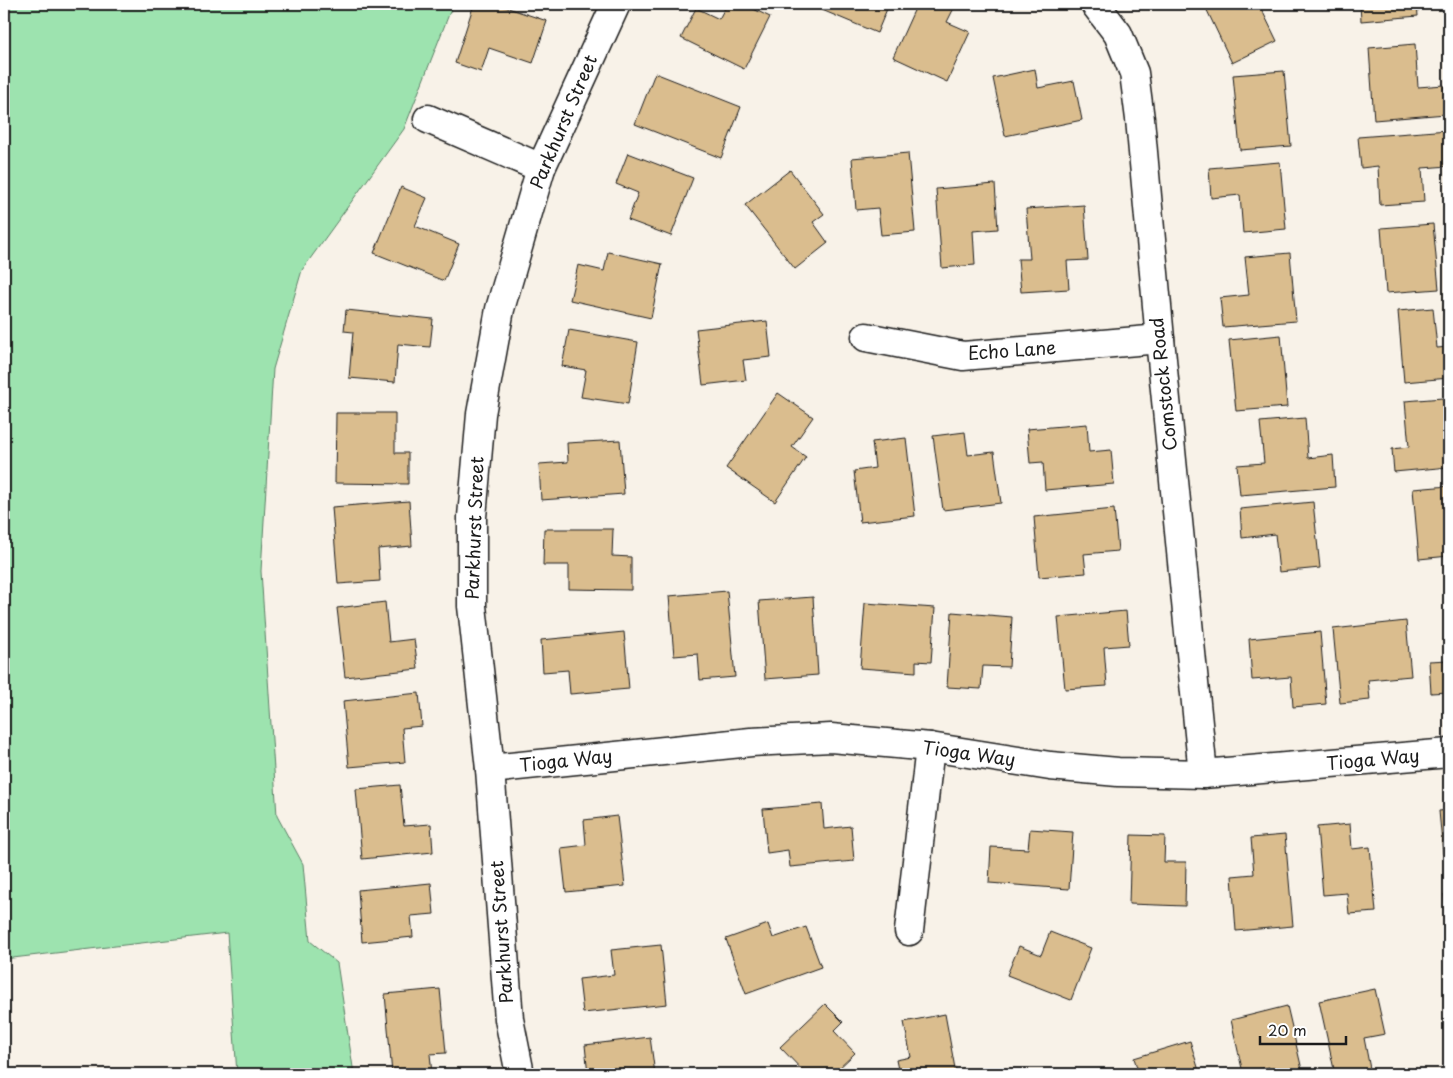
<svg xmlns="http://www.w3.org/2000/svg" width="1453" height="1078" font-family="'Playpen Sans',sans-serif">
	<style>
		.green { fill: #9de3af; stroke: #5c8066 }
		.building { fill: #dabd8e; stroke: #1c1c1c }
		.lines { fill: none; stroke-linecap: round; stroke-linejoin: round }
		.minor-casing { stroke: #1c1c1c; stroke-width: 31 }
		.minor { stroke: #fff; stroke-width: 28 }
		.labels { text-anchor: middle; stroke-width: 4; stroke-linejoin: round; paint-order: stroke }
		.street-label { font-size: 18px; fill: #1c1c1c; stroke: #fff }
	</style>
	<rect width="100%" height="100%" fill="#f8f2e8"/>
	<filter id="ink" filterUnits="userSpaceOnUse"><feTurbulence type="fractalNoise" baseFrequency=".02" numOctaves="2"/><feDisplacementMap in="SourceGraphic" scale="10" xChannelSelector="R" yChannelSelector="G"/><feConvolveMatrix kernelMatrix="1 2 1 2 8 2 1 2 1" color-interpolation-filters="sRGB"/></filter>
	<g filter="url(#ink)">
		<!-- green -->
		<path class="green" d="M 4,4 L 453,4 L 404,129 L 302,270 L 273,369 L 261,571 L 277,816 L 303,864 L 310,941 L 337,963 L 354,1074 L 237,1074 L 227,933 L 4,959 Z"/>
		<!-- building -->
		<g class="building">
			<path d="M 474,4 L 496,4 L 547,21 L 533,63 L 489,48 L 481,72 L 455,63 Z"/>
			<path d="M 727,4 L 743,4 L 770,17 L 744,69 L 681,38 L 696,8 L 719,19 Z"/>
			<path d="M 824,4 L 889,4 L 877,33 L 822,10 Z"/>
			<path d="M 917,4 L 956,4 L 947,22 L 970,32 L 947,82 L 893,57 Z"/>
			<path d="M 1204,4 L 1259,4 L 1277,41 L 1232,63 Z"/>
			<path d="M 1360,4 L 1417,4 L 1418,16 L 1361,21 Z"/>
			<path d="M 1415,44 L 1418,87 L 1444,85 L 1446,114 L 1374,120 L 1369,48 Z"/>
			<path d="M 1035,69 L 1038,88 L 1074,81 L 1082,120 L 1005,136 L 993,78 Z"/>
			<path d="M 1284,71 L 1291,146 L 1240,150 L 1233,75 Z"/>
			<path d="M 655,73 L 741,107 L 721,158 L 635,124 Z"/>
			<path d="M 1448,130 L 1449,166 L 1422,168 L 1424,202 L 1380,205 L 1378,166 L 1361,168 L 1358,137 Z"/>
			<path d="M 628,153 L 693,178 L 671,236 L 628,220 L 638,193 L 616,184 Z"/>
			<path d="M 908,153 L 915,232 L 881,235 L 878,208 L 856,210 L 852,158 Z"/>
			<path d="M 1280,162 L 1286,229 L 1243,233 L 1240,195 L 1211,198 L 1209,168 Z"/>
			<path d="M 790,170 L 824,214 L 813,222 L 828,243 L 795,269 L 745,205 Z"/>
			<path d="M 995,184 L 998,229 L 973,231 L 975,265 L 942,268 L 936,189 Z"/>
			<path d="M 401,187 L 427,198 L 415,226 L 459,244 L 444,281 L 374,253 Z"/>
			<path d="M 1084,205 L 1088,260 L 1067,261 L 1069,289 L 1021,292 L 1018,259 L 1030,259 L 1026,209 Z"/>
			<path d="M 1433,224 L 1439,289 L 1386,293 L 1381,228 Z"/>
			<path d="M 608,252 L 662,264 L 651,318 L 570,300 L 578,265 L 604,271 Z"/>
			<path d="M 1290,253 L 1296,321 L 1223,327 L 1220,298 L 1249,295 L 1245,257 Z"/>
			<path d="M 1433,308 L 1437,348 L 1449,347 L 1449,378 L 1404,382 L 1398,311 Z"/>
			<path d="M 346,310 L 433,319 L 430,347 L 398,344 L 395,382 L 349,378 L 353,332 L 344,331 Z"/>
			<path d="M 767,321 L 771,357 L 743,360 L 746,380 L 703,385 L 696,329 Z"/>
			<path d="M 569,330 L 638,342 L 628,404 L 581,397 L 586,370 L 562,366 Z"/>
			<path d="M 1281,335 L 1287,407 L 1236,411 L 1229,340 Z"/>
			<path d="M 778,393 L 813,417 L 792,447 L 806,457 L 775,502 L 726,468 Z"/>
			<path d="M 1443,398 L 1446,429 L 1449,428 L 1449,467 L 1394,472 L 1392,449 L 1409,447 L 1405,401 Z"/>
			<path d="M 336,413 L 395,413 L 395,453 L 408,453 L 408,484 L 335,483 Z"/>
			<path d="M 1305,418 L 1308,458 L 1333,455 L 1335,487 L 1240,495 L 1237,465 L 1264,463 L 1260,422 Z"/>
			<path d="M 1087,424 L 1089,452 L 1111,450 L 1114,484 L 1045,490 L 1043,462 L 1030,463 L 1027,429 Z"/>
			<path d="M 965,432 L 968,455 L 994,452 L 1001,503 L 943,510 L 933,436 Z"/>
			<path d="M 906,438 L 915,516 L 860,522 L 854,471 L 875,468 L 872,442 Z"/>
			<path d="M 620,440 L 624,494 L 541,500 L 539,464 L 568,462 L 567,443 Z"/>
			<path d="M 1449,486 L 1449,556 L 1419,559 L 1413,489 Z"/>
			<path d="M 409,501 L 412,546 L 378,549 L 380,581 L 338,584 L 332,507 Z"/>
			<path d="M 1313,502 L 1320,568 L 1279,572 L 1275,534 L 1242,538 L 1240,509 Z"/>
			<path d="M 1114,509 L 1118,551 L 1084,554 L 1086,573 L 1039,577 L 1034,517 Z"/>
			<path d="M 544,529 L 613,529 L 612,556 L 631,557 L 631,590 L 569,589 L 569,565 L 543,565 Z"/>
			<path d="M 727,591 L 735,677 L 700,680 L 698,654 L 674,656 L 669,596 Z"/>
			<path d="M 813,597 L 818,675 L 765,679 L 759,601 Z"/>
			<path d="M 385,602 L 389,642 L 414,639 L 418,669 L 345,677 L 337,608 Z"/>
			<path d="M 865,603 L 935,608 L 931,662 L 916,661 L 916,672 L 860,668 Z"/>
			<path d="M 1126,611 L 1129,645 L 1104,647 L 1107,686 L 1065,689 L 1058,617 Z"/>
			<path d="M 952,612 L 1012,617 L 1009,667 L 983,666 L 981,689 L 947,687 Z"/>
			<path d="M 1406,621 L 1411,676 L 1368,680 L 1370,700 L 1340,703 L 1333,629 Z"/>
			<path d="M 624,632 L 629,689 L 570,694 L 568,670 L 543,672 L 541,640 Z"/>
			<path d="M 1320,632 L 1326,704 L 1293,707 L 1291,677 L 1252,680 L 1249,639 Z"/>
			<path d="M 1449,660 L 1449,692 L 1431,693 L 1429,661 Z"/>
			<path d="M 419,693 L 422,726 L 402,728 L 405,762 L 349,767 L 343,701 Z"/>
			<path d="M 400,785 L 404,826 L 431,824 L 433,852 L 362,859 L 356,789 Z"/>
			<path d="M 822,804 L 824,829 L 851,826 L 854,861 L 790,867 L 788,850 L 767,853 L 763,809 Z"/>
			<path d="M 1449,810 L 1449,854 L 1443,854 L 1439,811 Z"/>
			<path d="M 617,816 L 625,886 L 566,892 L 561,848 L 586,845 L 584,820 Z"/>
			<path d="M 1350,824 L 1352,849 L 1370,847 L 1376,912 L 1349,914 L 1347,893 L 1323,895 L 1317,827 Z"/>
			<path d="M 1030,829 L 1073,832 L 1069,889 L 989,883 L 991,847 L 1028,849 Z"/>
			<path d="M 1131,835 L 1165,836 L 1164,862 L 1186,862 L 1185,906 L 1129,904 Z"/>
			<path d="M 1285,835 L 1293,926 L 1236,931 L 1232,876 L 1254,874 L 1251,838 Z"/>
			<path d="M 431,883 L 434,914 L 411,916 L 413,937 L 362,942 L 358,890 Z"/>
			<path d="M 1444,894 L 1449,894 L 1449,953 Z"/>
			<path d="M 768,924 L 773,938 L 806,927 L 821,967 L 746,994 L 726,939 Z"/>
			<path d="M 1050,932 L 1091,948 L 1071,1000 L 1007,975 L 1019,946 L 1041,955 Z"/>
			<path d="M 661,945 L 667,1004 L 583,1013 L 579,979 L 614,975 L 611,950 Z"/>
			<path d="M 440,989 L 446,1053 L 430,1054 L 432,1074 L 392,1074 L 385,994 Z"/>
			<path d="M 1375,989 L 1385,1034 L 1364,1038 L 1371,1074 L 1335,1074 L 1319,1001 Z"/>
			<path d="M 825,1004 L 843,1022 L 834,1031 L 855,1053 L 833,1074 L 806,1074 L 780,1047 Z"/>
			<path d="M 1287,1006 L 1303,1074 L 1271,1074 L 1269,1067 L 1243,1073 L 1231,1020 Z"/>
			<path d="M 945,1014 L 956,1074 L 899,1074 L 896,1060 L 911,1057 L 904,1022 Z"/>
			<path d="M 650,1037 L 655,1074 L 588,1074 L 585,1045 Z"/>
			<path d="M 1190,1041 L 1200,1074 L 1139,1074 L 1134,1058 Z"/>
		</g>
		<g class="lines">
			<defs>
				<g id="minor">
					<path d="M 1095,4 L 1118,34 L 1134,73 L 1140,119 L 1160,339 L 1203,774"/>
					<path d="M 428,119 L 541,168"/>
					<path d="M 866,337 L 963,356 L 1160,339"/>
					<path d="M 490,769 L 751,742 L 831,738 L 930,747 L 1050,766 L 1118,772 L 1203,774 L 1449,753"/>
					<path d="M 909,931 L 930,747"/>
					<path d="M 520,1074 L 509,1019 L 490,769 L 472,606 L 472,517 L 481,414 L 500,309 L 541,168 L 616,4"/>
				</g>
			</defs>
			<!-- minor casing -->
			<use href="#minor" class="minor-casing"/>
			<!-- minor -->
			<use href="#minor" class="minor"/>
		</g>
	</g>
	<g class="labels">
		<!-- street labels -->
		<g class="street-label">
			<text transform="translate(564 122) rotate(-67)" y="6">Parkhurst Street</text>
			<text transform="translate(1012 351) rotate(-4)" y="6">Echo Lane</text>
			<text transform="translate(1164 384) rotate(-96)" y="6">Comstock Road</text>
			<text transform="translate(475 528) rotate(-88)" y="6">Parkhurst Street</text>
			<text transform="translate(969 754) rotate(8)" y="6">Tioga Way</text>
			<text transform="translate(1373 760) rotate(-5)" y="6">Tioga Way</text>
			<text transform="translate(566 761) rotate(-6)" y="6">Tioga Way</text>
			<text transform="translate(502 932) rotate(-94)" y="6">Parkhurst Street</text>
		</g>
	</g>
	<!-- margin -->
	<rect width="1453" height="1078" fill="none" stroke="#fff" stroke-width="20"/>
	<rect x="10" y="10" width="1433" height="1058" fill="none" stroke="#1c1c1c" stroke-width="2" filter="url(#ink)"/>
	<!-- scale -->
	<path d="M1260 1036v8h86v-8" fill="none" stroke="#1c1c1c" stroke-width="2.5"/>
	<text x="1268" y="1036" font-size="15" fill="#1c1c1c" stroke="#ffffff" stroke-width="4" paint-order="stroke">20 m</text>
</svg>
